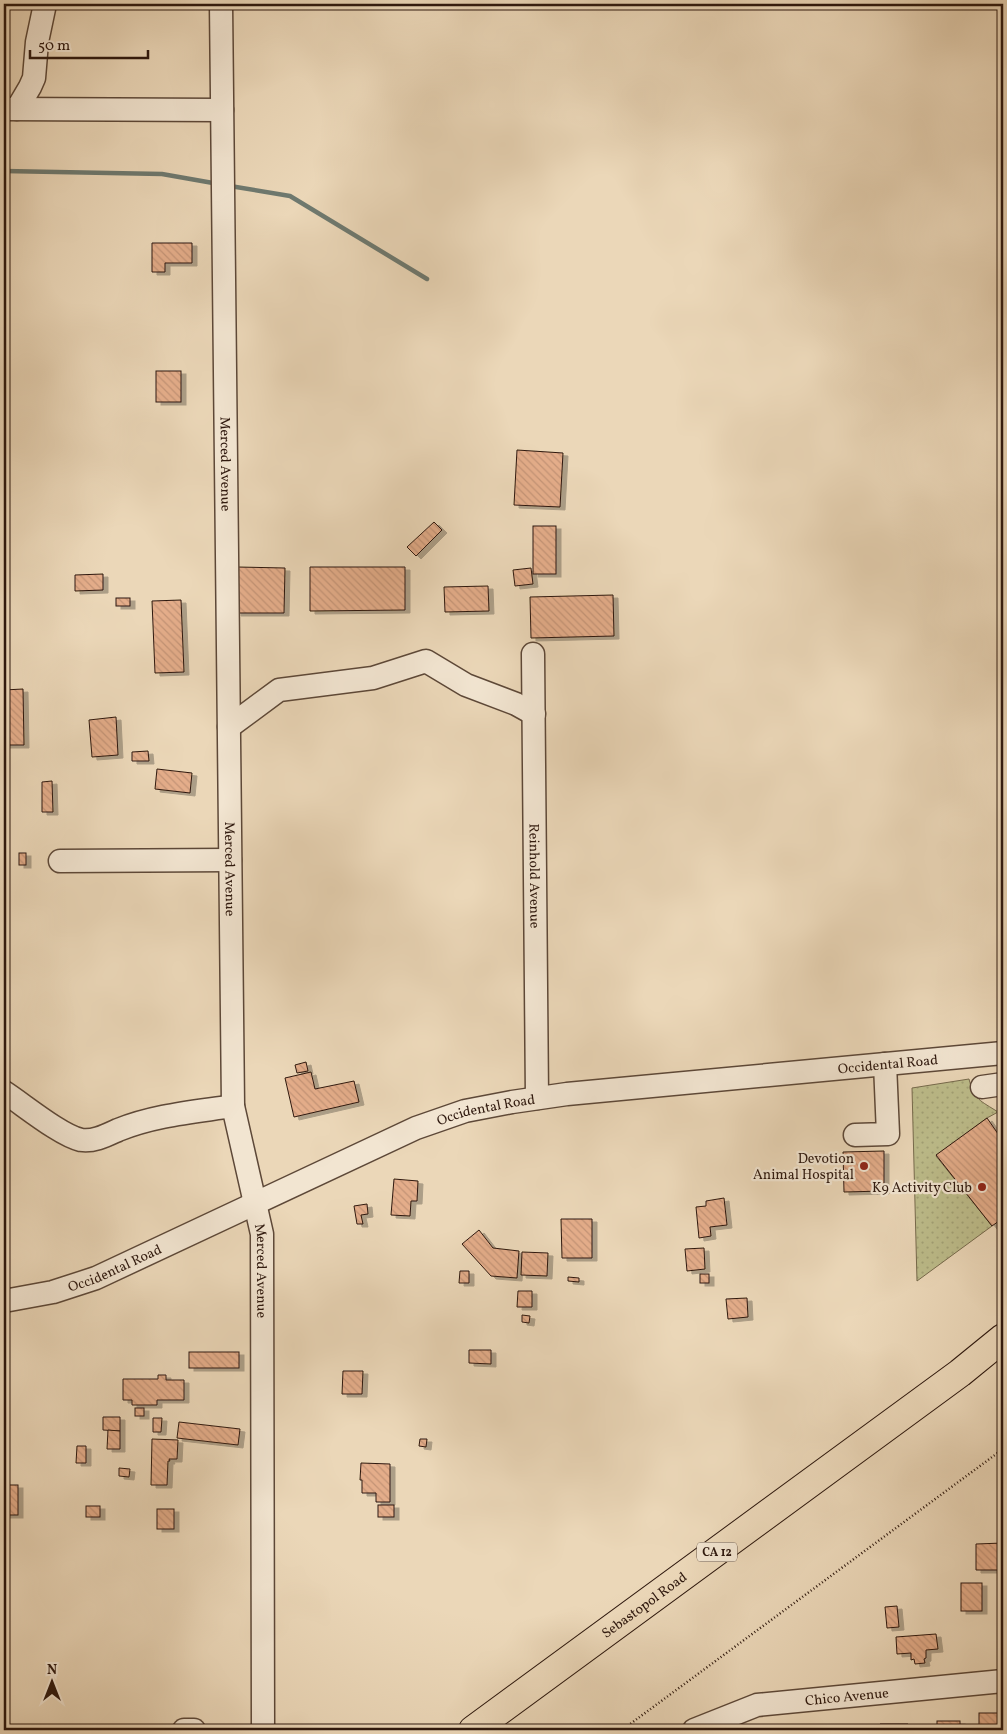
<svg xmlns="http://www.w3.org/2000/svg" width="1007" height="1734" font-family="Vollkorn,serif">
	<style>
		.park { fill: url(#park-dots); stroke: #766a4c }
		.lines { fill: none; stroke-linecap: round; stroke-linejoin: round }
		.stream { stroke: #6e796f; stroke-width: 4.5 }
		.building { fill: url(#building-back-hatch); stroke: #2e180e; filter: url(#shadow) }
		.minor-casing { stroke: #5d4838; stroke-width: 25 }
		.major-casing { stroke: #2e180e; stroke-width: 30 }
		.path { stroke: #2e180e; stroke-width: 2.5; stroke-dasharray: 1 2.5; stroke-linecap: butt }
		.minor { stroke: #f2e5d1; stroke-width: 22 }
		.major { stroke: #ebd7b8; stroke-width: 28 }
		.poi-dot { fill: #8f2418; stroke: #f2e5d1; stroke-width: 2 }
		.labels { text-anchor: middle; stroke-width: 4.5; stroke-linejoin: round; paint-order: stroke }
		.shield { fill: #f2e5d1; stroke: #695648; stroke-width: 1 }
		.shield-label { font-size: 12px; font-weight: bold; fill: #2e180e }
		.street-label { font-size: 14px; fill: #2e180e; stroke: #f2e5d1 }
		.poi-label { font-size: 14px; fill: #2e180e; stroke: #f2e5d1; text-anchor: end }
	</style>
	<defs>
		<pattern id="park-dots" width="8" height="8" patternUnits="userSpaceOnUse" patternTransform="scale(1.25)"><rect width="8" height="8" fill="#bdbd8b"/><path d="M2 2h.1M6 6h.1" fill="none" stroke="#a3a277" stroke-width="1.8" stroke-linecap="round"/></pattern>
		<pattern id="building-back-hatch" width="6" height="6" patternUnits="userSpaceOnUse" patternTransform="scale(1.25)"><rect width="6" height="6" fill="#e4ad8a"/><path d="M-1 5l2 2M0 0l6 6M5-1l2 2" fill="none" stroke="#c49476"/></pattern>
		<filter id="shadow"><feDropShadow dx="5" dy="3" stdDeviation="0" flood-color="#0004"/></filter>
	</defs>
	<rect width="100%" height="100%" fill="#ebd7b8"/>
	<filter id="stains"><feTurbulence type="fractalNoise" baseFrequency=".004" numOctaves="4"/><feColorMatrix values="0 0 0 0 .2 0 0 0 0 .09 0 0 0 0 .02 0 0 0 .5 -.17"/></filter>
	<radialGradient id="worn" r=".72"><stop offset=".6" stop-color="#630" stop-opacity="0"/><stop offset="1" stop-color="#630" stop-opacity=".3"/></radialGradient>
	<!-- park -->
	<path class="park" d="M 969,1079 C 974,1100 981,1101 998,1112 L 987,1118 L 936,1156 L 992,1226 L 917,1281 L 912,1088 Z"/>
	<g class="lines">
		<!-- stream -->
		<g class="stream">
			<path d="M 4,171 L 162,174 L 213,183"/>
			<path d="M 230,186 L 290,196 L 427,279"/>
		</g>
	</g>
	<!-- building -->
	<g class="building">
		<path d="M 152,243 L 192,243 L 192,263 L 165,263 L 165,272 L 152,272 Z"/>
		<rect x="156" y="371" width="25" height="31"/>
		<path d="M 517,450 L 563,453 L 560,507 L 514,505 Z"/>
		<path d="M 434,522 L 442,530 L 416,556 L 407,547 Z"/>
		<rect x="533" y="526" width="23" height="48"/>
		<path d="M 237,567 L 285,568 L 284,613 L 236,613 Z"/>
		<path d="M 310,567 L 405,567 L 405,610 L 310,611 Z"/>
		<path d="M 531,568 L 533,584 L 515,586 L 513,570 Z"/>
		<path d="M 103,574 L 103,590 L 75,591 L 75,575 Z"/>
		<path d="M 488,586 L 489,611 L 445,612 L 444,587 Z"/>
		<path d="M 613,595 L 614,636 L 531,638 L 530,597 Z"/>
		<rect x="116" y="598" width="14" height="8"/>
		<path d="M 181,600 L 184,672 L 155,673 L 152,601 Z"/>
		<path d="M 23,689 L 24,745 L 4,745 L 4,690 Z"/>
		<path d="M 116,717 L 118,755 L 92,757 L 89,720 Z"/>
		<path d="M 148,751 L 149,761 L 132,761 L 132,752 Z"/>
		<path d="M 157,769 L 192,773 L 190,793 L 155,789 Z"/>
		<path d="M 52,781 L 53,812 L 42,812 L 42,782 Z"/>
		<rect x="19" y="853" width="7" height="12"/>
		<path d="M 306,1062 L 308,1071 L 297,1073 L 295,1065 Z"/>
		<path d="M 311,1072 L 315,1089 L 354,1081 L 359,1102 L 294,1117 L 285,1078 Z"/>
		<path d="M 987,1118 L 1003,1141 L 1003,1218 L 992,1226 L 936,1155 Z"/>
		<path d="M 884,1151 L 884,1191 L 844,1192 L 843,1152 Z"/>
		<path d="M 394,1179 L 418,1181 L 417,1201 L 411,1201 L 410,1216 L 391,1215 Z"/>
		<path d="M 724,1198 L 727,1225 L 710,1227 L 711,1236 L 699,1238 L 696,1207 L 706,1206 L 706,1201 Z"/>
		<path d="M 367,1204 L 368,1214 L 361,1215 L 363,1224 L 357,1224 L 354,1206 Z"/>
		<path d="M 561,1219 L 592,1219 L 592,1258 L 562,1258 Z"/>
		<path d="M 479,1230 L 493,1248 L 519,1251 L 517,1278 L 491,1276 L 462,1244 Z"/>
		<path d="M 704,1248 L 705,1269 L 687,1271 L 685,1249 Z"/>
		<path d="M 522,1252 L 548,1253 L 547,1276 L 521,1275 Z"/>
		<path d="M 460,1271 L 469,1271 L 469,1283 L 459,1283 Z"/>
		<rect x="700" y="1274" width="9" height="9"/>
		<path d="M 568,1277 L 579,1278 L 579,1282 L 568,1281 Z"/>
		<path d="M 518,1291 L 532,1291 L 532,1307 L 517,1307 Z"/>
		<path d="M 747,1298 L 748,1317 L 728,1319 L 726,1299 Z"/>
		<path d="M 522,1315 L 530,1316 L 529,1323 L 522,1322 Z"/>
		<path d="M 469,1350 L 491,1350 L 491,1364 L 469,1363 Z"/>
		<rect x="189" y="1352" width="50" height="16"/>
		<path d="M 343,1371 L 363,1371 L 362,1394 L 342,1394 Z"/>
		<path d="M 158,1375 L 166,1375 L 166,1380 L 184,1380 L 184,1400 L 157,1400 L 157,1405 L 132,1405 L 132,1400 L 123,1400 L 123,1379 L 158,1379 Z"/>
		<rect x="135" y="1408" width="9" height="8"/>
		<path d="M 103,1417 L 120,1417 L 120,1431 L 103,1430 Z"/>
		<path d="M 153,1418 L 162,1418 L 161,1432 L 153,1432 Z"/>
		<path d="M 179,1422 L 240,1429 L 238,1445 L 177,1438 Z"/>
		<path d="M 108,1430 L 120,1431 L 120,1449 L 107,1449 Z"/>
		<path d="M 152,1439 L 178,1440 L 177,1459 L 169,1459 L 170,1461 L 168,1461 L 167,1485 L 151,1485 Z"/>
		<path d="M 420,1439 L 427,1439 L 426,1447 L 419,1446 Z"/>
		<path d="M 77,1446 L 86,1446 L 86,1463 L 76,1463 Z"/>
		<path d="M 361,1463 L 390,1464 L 390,1502 L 376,1502 L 376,1493 L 362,1493 L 362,1480 L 360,1480 Z"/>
		<path d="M 119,1468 L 130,1469 L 129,1477 L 119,1476 Z"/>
		<rect x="4" y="1485" width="14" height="30"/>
		<rect x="378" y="1505" width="16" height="12"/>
		<rect x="86" y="1506" width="14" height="11"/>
		<rect x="157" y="1509" width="17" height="20"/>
		<path d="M 1003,1543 L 1003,1570 L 976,1570 L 976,1544 Z"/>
		<rect x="961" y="1583" width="21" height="28"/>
		<path d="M 897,1606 L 899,1627 L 887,1628 L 885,1607 Z"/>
		<path d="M 936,1634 L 938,1649 L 926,1650 L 926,1658 L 924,1659 L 925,1663 L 915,1664 L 914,1659 L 911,1660 L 911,1653 L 897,1654 L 896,1637 Z"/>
		<rect x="979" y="1713" width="22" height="17"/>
		<rect x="937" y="1721" width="23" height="9"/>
		<path d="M 880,1724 L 908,1724 L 908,1728 L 922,1729 L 922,1730 L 880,1730 Z"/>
	</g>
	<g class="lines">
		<defs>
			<g id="minor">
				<path id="s1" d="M 221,4 L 233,1106 L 262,1234 L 263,1730"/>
				<path d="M 4,109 L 222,110"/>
				<path d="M 17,109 L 30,87 L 34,78 L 37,42 L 45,4"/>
				<path id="s2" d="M 533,654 L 537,1098"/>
				<path d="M 229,727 L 279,690 L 373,678 L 426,661 L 466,685 L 516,704 L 534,714"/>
				<path d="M 60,861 L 230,860"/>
				<path d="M 982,1087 L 1003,1084"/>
				<path d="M 4,1092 C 24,1105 60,1135 81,1140 C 94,1142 107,1135 118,1130 C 155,1115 194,1112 233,1106"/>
				<path d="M 855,1135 L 888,1134 L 885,1064"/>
				<path id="s3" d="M 4,1301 L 53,1292 L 96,1278 L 416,1128 L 465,1111 L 512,1102 L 567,1094 L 1003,1053"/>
				<path d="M 184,1730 L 194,1730"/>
				<path id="s4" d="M 694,1730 L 757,1705 L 1003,1681"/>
			</g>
			<g id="major">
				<path id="s5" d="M 473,1730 L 960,1373 L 1003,1338"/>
			</g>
		</defs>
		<!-- minor casing -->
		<use href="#minor" class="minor-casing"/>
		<!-- major casing -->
		<use href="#major" class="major-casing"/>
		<!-- path -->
		<path class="path" d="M 622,1730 L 1003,1449"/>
		<!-- minor -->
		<use href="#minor" class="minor"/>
		<!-- major -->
		<use href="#major" class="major"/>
	</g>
	<!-- markers -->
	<g class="poi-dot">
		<circle cx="864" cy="1166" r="5"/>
		<circle cx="982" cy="1187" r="5"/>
	</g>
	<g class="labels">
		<!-- shield labels -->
		<rect class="shield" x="697" y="1542.5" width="40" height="19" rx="4"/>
		<g class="shield-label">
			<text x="717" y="1556">CA 12</text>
		</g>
		<!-- street labels -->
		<g class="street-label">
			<text dy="5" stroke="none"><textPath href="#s1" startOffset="460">Merced Avenue</textPath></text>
			<text dy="5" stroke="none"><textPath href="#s1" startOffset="865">Merced Avenue</textPath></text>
			<text dy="5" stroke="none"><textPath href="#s2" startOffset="222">Reinhold Avenue</textPath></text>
			<text dy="5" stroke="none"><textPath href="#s3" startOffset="926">Occidental Road</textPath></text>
			<text dy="5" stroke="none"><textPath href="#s3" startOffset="521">Occidental Road</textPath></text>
			<text dy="5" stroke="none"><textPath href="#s3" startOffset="116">Occidental Road</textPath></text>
			<text dy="5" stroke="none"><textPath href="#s1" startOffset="1270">Merced Avenue</textPath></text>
			<text dy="5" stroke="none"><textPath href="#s5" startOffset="212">Sebastopol Road</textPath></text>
			<text dy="5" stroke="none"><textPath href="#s4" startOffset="158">Chico Avenue</textPath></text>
		</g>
		<!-- poi labels -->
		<g class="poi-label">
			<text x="854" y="1163">Devotion<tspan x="854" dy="16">Animal Hospital</tspan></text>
			<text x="972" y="1192">K9 Activity Club</text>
		</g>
	</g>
	<!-- margin -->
	<rect width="1007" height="1734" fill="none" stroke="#ebd7b8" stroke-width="20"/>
	<rect x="5" y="5" width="997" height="1724" fill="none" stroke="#2e180e" stroke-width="2.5"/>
	<rect x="10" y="10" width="987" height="1714" fill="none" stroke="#2e180e"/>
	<!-- north arrow -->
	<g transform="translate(52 1682)" stroke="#f2e5d1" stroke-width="4" paint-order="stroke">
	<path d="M0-4L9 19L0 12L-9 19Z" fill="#2e180e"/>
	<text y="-8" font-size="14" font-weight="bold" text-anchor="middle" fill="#2e180e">N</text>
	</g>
	<!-- scale -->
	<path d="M30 50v8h118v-8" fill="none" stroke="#2e180e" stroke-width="2.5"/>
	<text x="38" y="50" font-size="15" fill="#2e180e" stroke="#f2e5d1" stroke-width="4" paint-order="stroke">50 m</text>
	<rect width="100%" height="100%" filter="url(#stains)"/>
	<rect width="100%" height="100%" fill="url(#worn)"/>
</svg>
